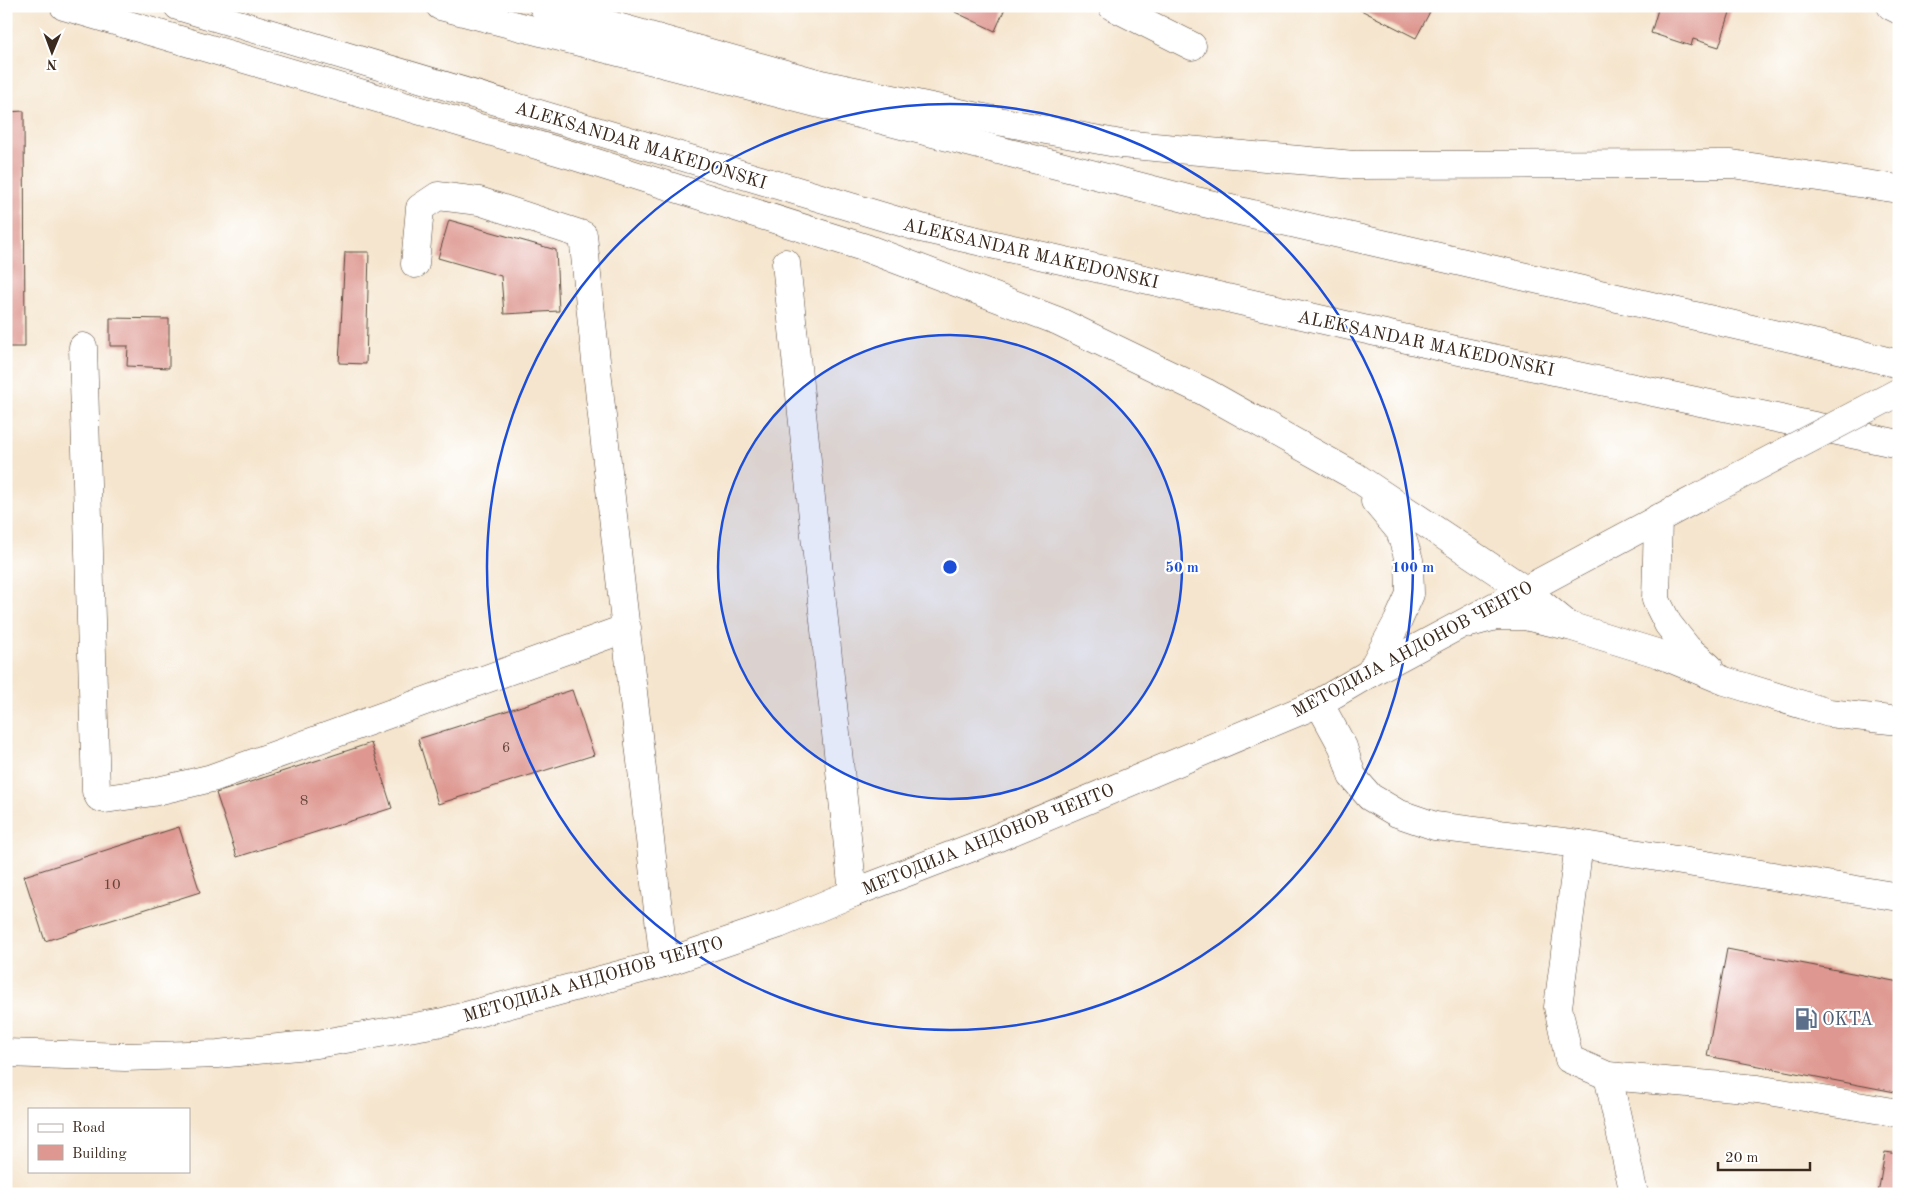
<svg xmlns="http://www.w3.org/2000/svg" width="1905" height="1200" font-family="'Old Standard TT',serif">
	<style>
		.building { fill: #de9891 }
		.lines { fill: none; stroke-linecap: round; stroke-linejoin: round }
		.minor-casing { stroke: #574638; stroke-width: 29 }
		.major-casing { stroke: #574638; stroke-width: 29 }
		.minor { stroke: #fff; stroke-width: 28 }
		.major { stroke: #fff; stroke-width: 28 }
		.major-bridge-casing { stroke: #574638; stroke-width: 29; stroke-linecap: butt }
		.major-bridge { stroke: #fff; stroke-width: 28 }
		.ring { fill: none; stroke: #1d4ed8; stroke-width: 2.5 }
		.labels { text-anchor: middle; stroke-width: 4.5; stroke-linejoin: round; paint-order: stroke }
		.number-label { font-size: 15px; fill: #64463b }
		.street-label { font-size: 18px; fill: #3b2a1e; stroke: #fff }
		.service-label { font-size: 18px; fill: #4e5e75; stroke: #fff; text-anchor: start }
		.centre { fill: #1d4ed8; stroke: #fff; stroke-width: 2.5 }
		.ring-label { font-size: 15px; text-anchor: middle; font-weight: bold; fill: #1d4ed8; stroke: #fff; stroke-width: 4.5; stroke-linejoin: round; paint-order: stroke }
	</style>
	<rect width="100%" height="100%" fill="#fff"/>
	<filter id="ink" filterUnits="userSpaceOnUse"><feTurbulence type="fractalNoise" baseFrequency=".02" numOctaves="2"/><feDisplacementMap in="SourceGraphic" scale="10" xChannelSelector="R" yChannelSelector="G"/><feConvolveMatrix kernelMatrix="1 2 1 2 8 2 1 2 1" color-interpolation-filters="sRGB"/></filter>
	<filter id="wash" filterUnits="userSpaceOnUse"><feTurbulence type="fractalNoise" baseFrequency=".0096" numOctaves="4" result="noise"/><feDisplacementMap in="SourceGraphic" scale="20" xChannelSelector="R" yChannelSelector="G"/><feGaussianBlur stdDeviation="1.12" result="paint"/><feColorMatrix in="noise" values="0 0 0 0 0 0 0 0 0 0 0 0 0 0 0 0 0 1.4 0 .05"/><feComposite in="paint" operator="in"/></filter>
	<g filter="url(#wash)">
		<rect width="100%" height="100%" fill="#f5e5ce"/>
		<g id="blocks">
			<!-- building -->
			<g class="building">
				<path d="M 957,6 L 1006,6 L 995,31 L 955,12 Z"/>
				<path d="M 1353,6 L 1433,6 L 1416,38 Z"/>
				<path d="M 1659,6 L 1732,6 L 1719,47 L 1693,39 L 1691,46 L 1651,33 Z"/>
				<path d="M 24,111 L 25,347 L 6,347 L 6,112 Z"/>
				<path d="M 449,220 L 556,250 L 559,311 L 504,314 L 501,276 L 438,258 Z"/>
				<path d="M 345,252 L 369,252 L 366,364 L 339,363 Z"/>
				<path d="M 110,318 L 169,319 L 169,368 L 127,366 L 128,346 L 110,346 Z"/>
				<path d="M 572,690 L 594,755 L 438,804 L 418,739 Z"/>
				<path d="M 371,743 L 392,808 L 237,857 L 216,793 Z"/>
				<path d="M 179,827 L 200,892 L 45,941 L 24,876 Z"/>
				<path d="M 1727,949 L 1899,982 L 1899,1070 L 1895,1092 L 1707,1056 Z"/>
				<path d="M 1885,1152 L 1899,1154 L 1899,1194 L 1878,1194 Z"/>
			</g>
		</g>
	</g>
	<g filter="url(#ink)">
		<use href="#blocks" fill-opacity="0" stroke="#574638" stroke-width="1"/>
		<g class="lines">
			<defs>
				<g id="minor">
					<path d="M 64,6 L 571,155 L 866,248 L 1058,321 L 1205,392 L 1353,475 L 1525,590 L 1569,626"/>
					<path d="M 178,6 L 921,228 L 1455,350 L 1899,444"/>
					<path d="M 440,6 L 1196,201 L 1843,350 L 1899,364"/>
					<path d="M 543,6 L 821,84 L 998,121 L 1121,144 L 1354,165 L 1732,164 L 1899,189"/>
					<path d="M 1112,6 L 1192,46"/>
					<path d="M 1891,6 L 1899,10"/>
					<path d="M 786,263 L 853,893"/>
					<path d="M 415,264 L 420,208 L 438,196 L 479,201 L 583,235 C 607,478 637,721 664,963"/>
					<path d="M 83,347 L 96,791 L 99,797 L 105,799 L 153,792 L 212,778 L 627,628"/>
					<path d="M 1658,518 L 1656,600 L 1668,624 L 1687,648 L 1709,667"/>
					<path d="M 1470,623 L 1496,616 L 1525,616 L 1569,626 L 1660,654 L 1725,681 L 1829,713 L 1899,721"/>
					<path d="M 1370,673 L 1398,621 L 1410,594 L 1409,560 L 1400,531 L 1375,501"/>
					<path d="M 1319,703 L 1343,747 L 1352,776 L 1370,797 L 1397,813 L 1435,826 L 1579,844 L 1899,897"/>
					<path d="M 1579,844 L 1558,1007 L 1569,1059 L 1608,1076 L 1757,1089 L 1899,1113"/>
					<path d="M 1608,1076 L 1634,1194"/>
				</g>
				<path id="major" d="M 6,1053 L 125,1057 L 218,1054 L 317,1044 L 443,1022 L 664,963 L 779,924 L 853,893 L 994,839 L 1319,703 L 1370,673 L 1699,497"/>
			</defs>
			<!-- minor casing -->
			<use href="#minor" class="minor-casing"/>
			<!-- major casing -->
			<use href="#major" class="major-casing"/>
			<!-- minor -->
			<use href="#minor" class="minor"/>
			<!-- major -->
			<use href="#major" class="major"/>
			<defs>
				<path id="major-bridge" d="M 1699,497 L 1899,392"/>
			</defs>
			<!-- major-bridge casing -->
			<use href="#major-bridge" class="major-bridge-casing"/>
			<!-- major-bridge -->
			<use href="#major-bridge" class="major-bridge"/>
		</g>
	</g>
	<!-- distance rings -->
	<circle cx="950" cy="567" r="232" fill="#1d4ed8" fill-opacity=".12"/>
	<g class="ring">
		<circle cx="950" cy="567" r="232"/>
		<circle cx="950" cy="567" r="463"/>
	</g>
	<!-- icons -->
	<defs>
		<symbol id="fuel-bare" viewBox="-9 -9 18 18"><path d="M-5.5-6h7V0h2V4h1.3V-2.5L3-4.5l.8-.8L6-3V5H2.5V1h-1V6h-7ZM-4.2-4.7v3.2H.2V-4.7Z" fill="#5c6f8a" stroke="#fff" stroke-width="2.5" paint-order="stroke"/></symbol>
	</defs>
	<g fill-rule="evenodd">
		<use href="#fuel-bare" x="1790" y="1003" width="32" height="32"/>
	</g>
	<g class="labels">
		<!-- number labels -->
		<g class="number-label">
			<text x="506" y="752">6</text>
			<text x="304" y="805">8</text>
			<text x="112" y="889">10</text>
		</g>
		<!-- street labels -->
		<g class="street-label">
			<text transform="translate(641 145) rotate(17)" y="6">ALEKSANDAR MAKEDONSKI</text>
			<text transform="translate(1031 253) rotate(13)" y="6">ALEKSANDAR MAKEDONSKI</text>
			<text transform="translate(1426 343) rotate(12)" y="6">ALEKSANDAR MAKEDONSKI</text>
			<text transform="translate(1412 649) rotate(-28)" y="6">МЕТОДИЈА АНДОНОВ ЧЕНТО</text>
			<text transform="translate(988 839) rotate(-22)" y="6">МЕТОДИЈА АНДОНОВ ЧЕНТО</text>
			<text transform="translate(593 979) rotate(-16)" y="6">МЕТОДИЈА АНДОНОВ ЧЕНТО</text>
		</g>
		<!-- service labels -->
		<g class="service-label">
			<text x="1822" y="1025">OKTA</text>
		</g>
	</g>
	<circle cx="950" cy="567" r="8" class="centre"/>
	<g class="ring-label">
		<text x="1182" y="572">50 m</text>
		<text x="1413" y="572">100 m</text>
	</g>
	<!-- margin -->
	<rect width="1905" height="1200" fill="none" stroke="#fff" stroke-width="25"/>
	<!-- legend -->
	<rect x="28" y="1108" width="162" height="65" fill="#ffffff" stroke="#b1aaa5"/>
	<rect x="38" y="1124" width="25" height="8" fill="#ffffff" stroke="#b1aaa5"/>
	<text x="72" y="1132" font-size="15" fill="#3b2a1e">Road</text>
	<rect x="38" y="1145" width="25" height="15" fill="#de9891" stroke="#b1aaa5"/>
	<text x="72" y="1158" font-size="15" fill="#3b2a1e">Building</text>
	<!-- north arrow -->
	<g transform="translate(52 52) rotate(181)" stroke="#ffffff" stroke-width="4" paint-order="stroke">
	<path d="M0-4L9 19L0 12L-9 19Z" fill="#3b2a1e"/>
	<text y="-8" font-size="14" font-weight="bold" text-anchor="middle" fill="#3b2a1e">N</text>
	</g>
	<!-- scale -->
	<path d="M1718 1162v8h92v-8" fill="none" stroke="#3b2a1e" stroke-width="2.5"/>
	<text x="1725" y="1162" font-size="15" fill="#3b2a1e" stroke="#ffffff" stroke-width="4" paint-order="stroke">20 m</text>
</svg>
